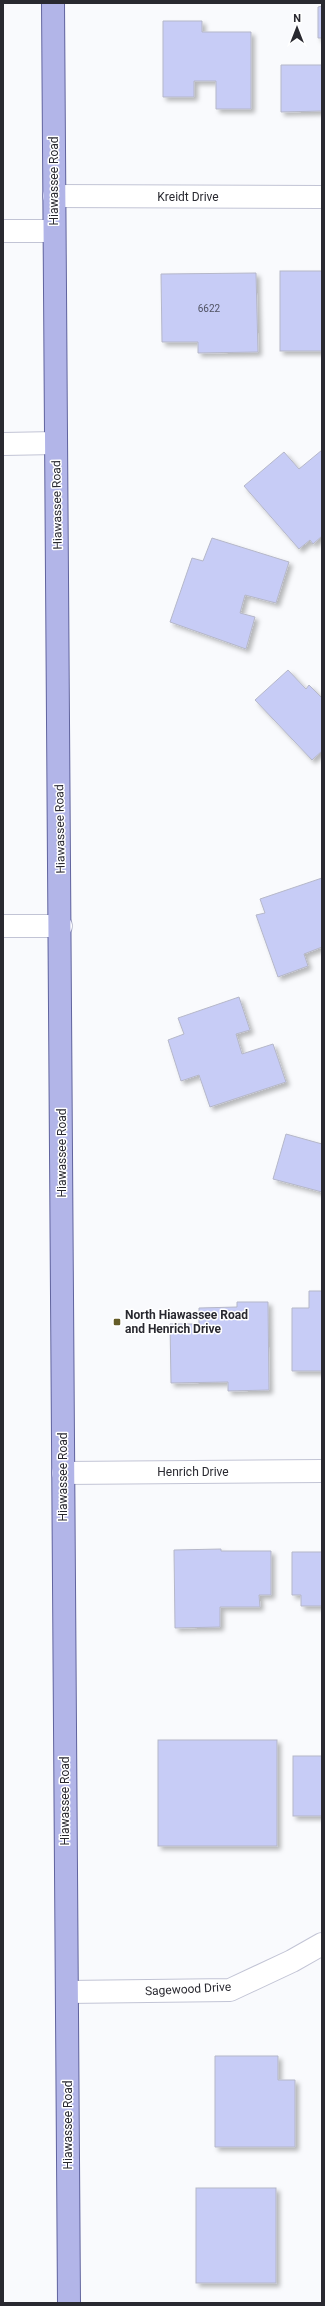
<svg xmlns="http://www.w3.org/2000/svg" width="325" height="2306" font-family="Roboto,sans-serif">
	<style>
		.building { fill: #c7ccf6; stroke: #b5b7c8; filter: url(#shadow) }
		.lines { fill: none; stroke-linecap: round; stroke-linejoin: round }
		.minor-casing { stroke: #c2c4d5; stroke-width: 24 }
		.major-casing { stroke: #61649e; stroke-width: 24 }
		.minor { stroke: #fff; stroke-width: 22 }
		.major { stroke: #b2b5e8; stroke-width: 22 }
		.poi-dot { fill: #655c28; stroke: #fff; stroke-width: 1.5 }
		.labels { text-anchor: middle; stroke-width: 3; stroke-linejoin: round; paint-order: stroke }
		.number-label { font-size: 10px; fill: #505262 }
		.street-label { font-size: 12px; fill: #292930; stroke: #fff }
		.poi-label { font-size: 12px; font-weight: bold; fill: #292930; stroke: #fff; text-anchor: start }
	</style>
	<defs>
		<filter id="shadow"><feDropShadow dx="3.5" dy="3.5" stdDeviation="2" flood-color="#0004"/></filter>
	</defs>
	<rect width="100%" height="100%" fill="#f9fafd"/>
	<!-- building -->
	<g class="building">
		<path d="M 322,6 L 322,38 L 318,38 L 318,7 Z"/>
		<path d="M 163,21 L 202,21 L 202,32 L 251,32 L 251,109 L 216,109 L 216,81 L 194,81 L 194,97 L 163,97 Z"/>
		<path d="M 281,65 L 322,65 L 322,111 L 281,112 Z"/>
		<rect x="280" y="271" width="42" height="80"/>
		<path d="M 256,273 L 258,352 L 198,353 L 198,342 L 162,342 L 161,274 Z"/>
		<path d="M 322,450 L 322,536 L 313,544 L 310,540 L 299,549 L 244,486 L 284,452 L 299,469 Z"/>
		<path d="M 212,538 L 289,562 L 276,603 L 245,595 L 240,613 L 255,617 L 246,649 L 170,622 L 192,558 L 203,561 Z"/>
		<path d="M 288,670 L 306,689 L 309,685 L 322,698 L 322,751 L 312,760 L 255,700 Z"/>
		<path d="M 322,878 L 322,947 L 304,954 L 308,966 L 278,977 L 256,915 L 265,913 L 260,899 Z"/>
		<path d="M 239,997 L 250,1030 L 236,1034 L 242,1054 L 273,1044 L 286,1082 L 210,1107 L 199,1075 L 181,1081 L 168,1040 L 184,1034 L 178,1018 Z"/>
		<path d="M 286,1134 L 322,1144 L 322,1192 L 273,1179 Z"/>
		<path d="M 309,1291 L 322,1291 L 322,1371 L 292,1371 L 292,1308 L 309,1308 Z"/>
		<path d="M 237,1302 L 268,1302 L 269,1390 L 228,1391 L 228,1382 L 171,1383 L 170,1324 L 199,1324 L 199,1308 L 237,1307 Z"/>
		<path d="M 221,1549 L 221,1551 L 271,1551 L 271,1595 L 259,1595 L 260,1607 L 220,1607 L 220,1627 L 175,1628 L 174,1550 Z"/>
		<path d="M 292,1552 L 322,1552 L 322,1606 L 301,1606 L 301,1595 L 292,1595 Z"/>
		<rect x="158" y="1740" width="119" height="106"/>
		<rect x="293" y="1756" width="29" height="60"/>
		<path d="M 215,2056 L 278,2056 L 278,2080 L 295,2080 L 295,2147 L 215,2147 Z"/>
		<rect x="196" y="2188" width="80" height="95"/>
	</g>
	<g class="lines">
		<defs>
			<g id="minor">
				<path d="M 54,196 L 322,197"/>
				<path d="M 3,231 L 54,231"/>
				<path d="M 3,444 L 56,443"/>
				<path d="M 3,926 L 61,926"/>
				<path d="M 63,1473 L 322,1471"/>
				<path d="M 67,1992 L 230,1990 L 292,1961 L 322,1944"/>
			</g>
			<path id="major" d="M 53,3 L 69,2303"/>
		</defs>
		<!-- minor casing -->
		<use href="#minor" class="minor-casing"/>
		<!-- major casing -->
		<use href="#major" class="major-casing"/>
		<!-- minor -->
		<use href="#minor" class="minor"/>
		<!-- major -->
		<use href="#major" class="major"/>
	</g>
	<!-- markers -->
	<rect class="poi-dot" x="113" y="1318" width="8" height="8" rx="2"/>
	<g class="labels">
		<!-- number labels -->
		<g class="number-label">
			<text x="209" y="312">6622</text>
		</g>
		<!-- street labels -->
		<g class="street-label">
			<text transform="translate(54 181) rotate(-90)" y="4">Hiawassee Road</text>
			<text x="188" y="201">Kreidt Drive</text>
			<text transform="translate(57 505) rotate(-91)" y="4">Hiawassee Road</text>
			<text transform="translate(60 829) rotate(-91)" y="4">Hiawassee Road</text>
			<text transform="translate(62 1153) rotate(-90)" y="4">Hiawassee Road</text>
			<text x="193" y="1476">Henrich Drive</text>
			<text transform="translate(63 1477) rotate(-90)" y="4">Hiawassee Road</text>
			<text transform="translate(65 1801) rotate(-90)" y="4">Hiawassee Road</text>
			<text transform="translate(188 1989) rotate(-3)" y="4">Sagewood Drive</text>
			<text transform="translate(68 2125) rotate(-90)" y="4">Hiawassee Road</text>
		</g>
		<!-- poi labels -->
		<g class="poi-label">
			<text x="125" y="1319">North Hiawassee Road<tspan x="125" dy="14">and Henrich Drive</tspan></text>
		</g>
	</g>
	<!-- border -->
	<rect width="325" height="2306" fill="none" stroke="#292930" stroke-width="8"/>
	<!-- north arrow -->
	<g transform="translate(297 28)" stroke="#ffffff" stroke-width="3" paint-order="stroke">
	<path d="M0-3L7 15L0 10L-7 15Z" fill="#292930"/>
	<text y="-6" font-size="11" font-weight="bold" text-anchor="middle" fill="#292930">N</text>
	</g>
</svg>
